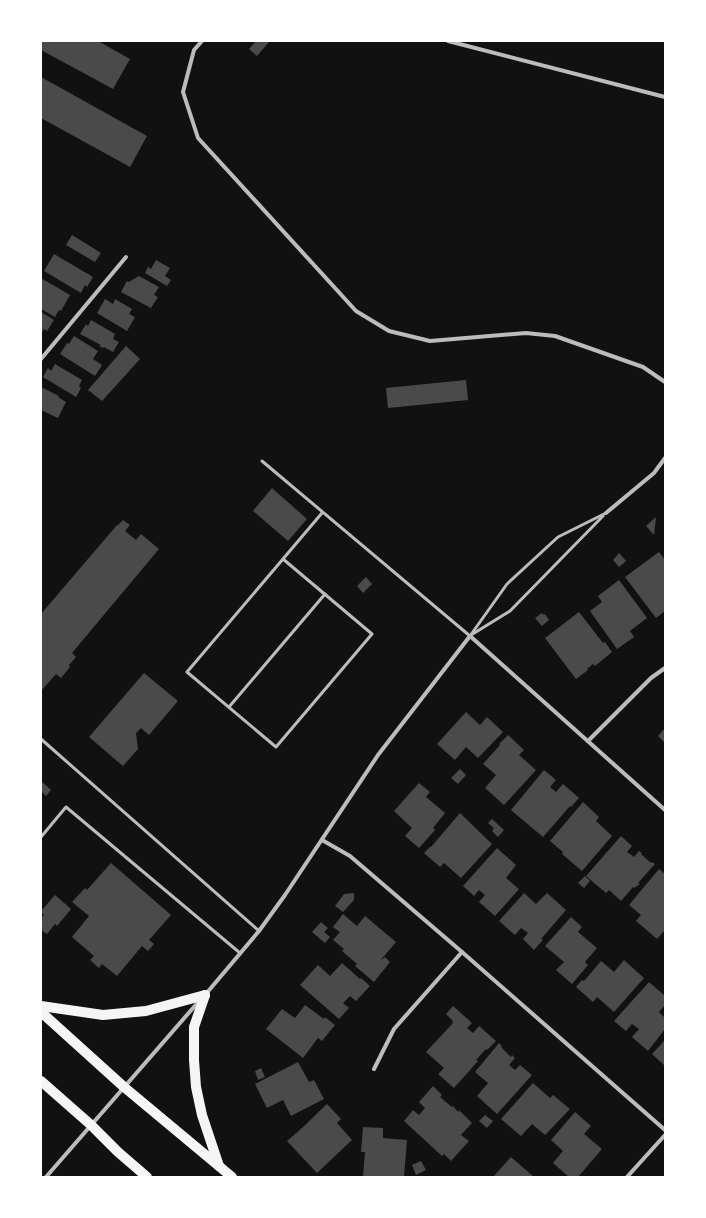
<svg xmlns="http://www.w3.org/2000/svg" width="706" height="1218" font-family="'Asap Condensed',sans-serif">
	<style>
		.building { fill: #4a4a4a }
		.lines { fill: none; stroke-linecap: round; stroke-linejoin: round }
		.service { stroke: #bcbcbc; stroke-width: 3 }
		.minor { stroke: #bcbcbc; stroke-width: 4 }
		.primary { stroke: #f5f5f5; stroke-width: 10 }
	</style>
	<rect width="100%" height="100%" fill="#111"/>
	<!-- building -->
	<g class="building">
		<path d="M 41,41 L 98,41 L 130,59 L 113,89 L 41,50 Z"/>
		<path d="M 256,41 L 270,41 L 257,56 L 249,49 Z"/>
		<path d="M 41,77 L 147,136 L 130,167 L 41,118 Z"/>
		<path d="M 72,235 L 101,253 L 95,262 L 66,245 Z"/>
		<path d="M 54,254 L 93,277 L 87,287 L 85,285 L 81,293 L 44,271 Z"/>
		<path d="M 156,260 L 170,268 L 165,276 L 171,280 L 167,286 L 145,273 L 148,267 L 151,269 Z"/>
		<path d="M 139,276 L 159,287 L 154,295 L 158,297 L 151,308 L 121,292 L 127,281 L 129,282 Z"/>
		<path d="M 41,278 L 70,295 L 61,311 L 59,310 L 55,317 L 41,309 Z"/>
		<path d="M 105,299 L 113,304 L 115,299 L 132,309 L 129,314 L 135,317 L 127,331 L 97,313 Z"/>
		<path d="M 41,312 L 54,320 L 47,331 L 44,329 L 41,334 Z"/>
		<path d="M 91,320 L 115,334 L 113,339 L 119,342 L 113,352 L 104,347 L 103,348 L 99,346 L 101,345 L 80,334 L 86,324 L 88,326 Z"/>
		<path d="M 74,336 L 98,351 L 93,359 L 102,365 L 95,376 L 60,354 L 67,343 L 69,344 Z"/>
		<path d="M 126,346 L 140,359 L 102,401 L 88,390 Z"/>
		<path d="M 55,364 L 82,380 L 79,386 L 81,388 L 76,397 L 43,377 L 48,368 L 51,371 Z"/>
		<path d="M 466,380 L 468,400 L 388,408 L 386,388 Z"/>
		<path d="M 41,387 L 59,396 L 58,397 L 66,402 L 58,418 L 41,410 Z"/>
		<path d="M 272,488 L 307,519 L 288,541 L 253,511 Z"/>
		<path d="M 656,517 L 654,535 L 646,526 Z"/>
		<path d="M 123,520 L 130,525 L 125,531 L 136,540 L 141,534 L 159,549 L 72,653 L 76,657 L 69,665 L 70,667 L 61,678 L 56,674 L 41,691 L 41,614 L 117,525 L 118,525 Z"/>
		<path d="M 659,552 L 665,560 L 665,611 L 656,618 L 625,577 Z"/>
		<path d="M 619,553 L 626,561 L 619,567 L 613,560 Z"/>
		<path d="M 366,577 L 372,584 L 363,593 L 357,586 Z"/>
		<path d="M 619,580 L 647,618 L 630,631 L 634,637 L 617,649 L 590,611 L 602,602 L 598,596 Z"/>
		<path d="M 579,612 L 603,643 L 605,642 L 612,652 L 595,666 L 593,664 L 587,669 L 588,670 L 576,679 L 545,638 Z"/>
		<path d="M 542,613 L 544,615 L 545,614 L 549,620 L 542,626 L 535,618 Z"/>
		<path d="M 144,673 L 178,701 L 149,735 L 141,728 L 136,733 L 138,749 L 123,766 L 89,737 Z"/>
		<path d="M 466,712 L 480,725 L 487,717 L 503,732 L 478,758 L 466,747 L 455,760 L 437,744 Z"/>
		<path d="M 665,728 L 665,743 L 658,736 Z"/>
		<path d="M 508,735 L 524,750 L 519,755 L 536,770 L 504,805 L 485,788 L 496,775 L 483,764 L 500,745 L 499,744 Z"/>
		<path d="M 460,769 L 466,775 L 458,784 L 451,778 Z"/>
		<path d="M 544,770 L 556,780 L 550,787 L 556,792 L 563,784 L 579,798 L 571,807 L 570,806 L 543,837 L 511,810 Z"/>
		<path d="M 41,781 L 51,790 L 46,796 L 41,791 Z"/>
		<path d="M 419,783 L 430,792 L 426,797 L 445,813 L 433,828 L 435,830 L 419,848 L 405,836 L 412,828 L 394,811 Z"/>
		<path d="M 583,802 L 599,817 L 596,821 L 612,836 L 582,871 L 562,854 L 563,852 L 550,841 Z"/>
		<path d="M 460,813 L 492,844 L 461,878 L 444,863 L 440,867 L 424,853 L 430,847 L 431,847 Z"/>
		<path d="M 492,819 L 504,830 L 498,837 L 492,831 L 494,828 L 488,823 Z"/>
		<path d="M 621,836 L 632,846 L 627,852 L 634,857 L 639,851 L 642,853 L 641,854 L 651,863 L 652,862 L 655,864 L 638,883 L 640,884 L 634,888 L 633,887 L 621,901 L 609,890 L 606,893 L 586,876 Z"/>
		<path d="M 497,848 L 516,865 L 506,878 L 519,889 L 495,916 L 479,902 L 485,895 L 479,890 L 474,896 L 463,886 Z"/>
		<path d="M 111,863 L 171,915 L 149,940 L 154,944 L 148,951 L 142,946 L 117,976 L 102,964 L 99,968 L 90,960 L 94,956 L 72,937 L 89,916 L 72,902 L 85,888 L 87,890 Z"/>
		<path d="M 659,869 L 665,874 L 665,930 L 657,939 L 636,921 L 641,915 L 629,905 Z"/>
		<path d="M 585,876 L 590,881 L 584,888 L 578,883 Z"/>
		<path d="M 354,893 L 354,900 L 343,912 L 335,906 L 344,894 Z"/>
		<path d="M 524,893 L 536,904 L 547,893 L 566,910 L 541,939 L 543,940 L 534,950 L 523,939 L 528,933 L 521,928 L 515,935 L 499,921 Z"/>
		<path d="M 55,895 L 71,909 L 57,926 L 55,924 L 47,934 L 41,930 L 41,918 L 44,915 L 41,912 L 41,911 Z"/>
		<path d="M 343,914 L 357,926 L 365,916 L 396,942 L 380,961 L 385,957 L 390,962 L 374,982 L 355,966 L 357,964 L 342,951 L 344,949 L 333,940 L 340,932 L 333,927 Z"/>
		<path d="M 571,917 L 582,927 L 578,932 L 597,948 L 585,962 L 588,965 L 572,984 L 556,970 L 564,962 L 545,946 Z"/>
		<path d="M 321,922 L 328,928 L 324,932 L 330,937 L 325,943 L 312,932 Z"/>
		<path d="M 624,960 L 644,978 L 614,1012 L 597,997 L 593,1002 L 576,987 L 582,980 L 584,981 L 601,961 L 614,972 Z"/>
		<path d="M 342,963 L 360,979 L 361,978 L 370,986 L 356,1001 L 350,996 L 343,1003 L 349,1008 L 339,1019 L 300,985 L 318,965 L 330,976 Z"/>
		<path d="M 649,982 L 665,996 L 665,1005 L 659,1012 L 665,1018 L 665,1029 L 648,1051 L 632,1037 L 639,1029 L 632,1024 L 626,1031 L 614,1021 Z"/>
		<path d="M 305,1005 L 324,1019 L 325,1017 L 335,1025 L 322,1041 L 318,1038 L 303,1058 L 266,1029 L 282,1009 L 295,1018 Z"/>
		<path d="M 453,1006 L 472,1023 L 467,1028 L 473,1033 L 479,1026 L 496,1041 L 487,1050 L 486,1049 L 476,1060 L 478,1061 L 454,1088 L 438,1074 L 444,1068 L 426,1052 L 453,1023 L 452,1022 L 453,1021 L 446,1014 Z"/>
		<path d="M 665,1040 L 665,1066 L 652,1054 Z"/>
		<path d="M 499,1043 L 502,1046 L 501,1047 L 511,1057 L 512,1055 L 515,1058 L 509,1065 L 515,1070 L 520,1065 L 532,1075 L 497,1114 L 477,1096 L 488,1083 L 475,1072 Z"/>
		<path d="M 298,1062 L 309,1082 L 314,1080 L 324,1099 L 291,1116 L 283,1100 L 267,1108 L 255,1084 Z"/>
		<path d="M 261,1068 L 265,1077 L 258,1080 L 255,1071 Z"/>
		<path d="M 533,1083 L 550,1098 L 553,1095 L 570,1109 L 545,1135 L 532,1124 L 521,1136 L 501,1119 Z"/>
		<path d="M 433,1086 L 442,1095 L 440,1097 L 452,1107 L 453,1106 L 458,1112 L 459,1110 L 472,1123 L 461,1135 L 469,1141 L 451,1161 L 444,1154 L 442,1156 L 404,1121 L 413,1110 L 419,1115 L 425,1108 L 419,1102 Z"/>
		<path d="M 327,1104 L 341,1119 L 337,1123 L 352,1140 L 317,1173 L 287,1141 L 302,1128 Z"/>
		<path d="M 575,1112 L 591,1126 L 584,1134 L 602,1149 L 578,1177 L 569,1177 L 553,1163 L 563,1151 L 551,1140 Z"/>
		<path d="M 485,1115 L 493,1121 L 487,1128 L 479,1121 Z"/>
		<path d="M 363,1127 L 383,1128 L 383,1138 L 407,1140 L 404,1177 L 363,1177 L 365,1152 L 361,1152 Z"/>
		<path d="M 511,1157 L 534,1177 L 493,1177 Z"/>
		<path d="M 421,1161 L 426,1170 L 416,1175 L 412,1165 Z"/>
	</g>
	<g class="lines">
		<!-- service -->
		<g class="service">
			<path d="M 262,461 L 470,636"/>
			<path d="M 283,559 L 372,634 L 276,747 L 187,672 L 322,513"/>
			<path d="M 471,635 L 510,611 L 603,516"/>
			<path d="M 470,636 L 507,584 L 558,537 L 606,513"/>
			<path d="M 229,707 L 325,594"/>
			<path d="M 41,739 L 259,931"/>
			<path d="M 41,837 L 66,807 L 240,953"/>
		</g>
		<!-- minor -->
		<g class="minor">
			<path d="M 202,41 L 194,50 L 183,92 L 198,138 L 356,311 L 389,331 L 430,341 L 526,333 L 555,336 L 643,367 L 665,382"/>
			<path d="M 448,41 L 665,97"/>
			<path d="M 41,359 L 126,257"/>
			<path d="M 606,513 L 654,473 L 665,458"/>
			<path d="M 588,741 L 651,678 L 665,668"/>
			<path d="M 322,840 L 350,856 L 462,952 L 665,1130"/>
			<path d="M 205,995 L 259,931 L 285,895 L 378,755 L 470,636 L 665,810"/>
			<path d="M 374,1069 L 394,1029 L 462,952"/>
			<path d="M 46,1177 L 200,1000"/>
			<path d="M 627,1177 L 665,1135"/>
		</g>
		<!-- primary -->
		<g class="primary">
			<path d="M 205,995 L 194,1027 L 194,1060 L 196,1087 L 202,1115 L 219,1166"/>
			<path d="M 41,1006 L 103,1015 L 146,1011 L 205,995"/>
			<path d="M 41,1012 L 124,1087 L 232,1177"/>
			<path d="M 41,1081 L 91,1125 L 118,1152 L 147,1177"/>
		</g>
	</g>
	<!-- border -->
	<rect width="706" height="1218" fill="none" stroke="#ffffff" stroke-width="84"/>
</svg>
